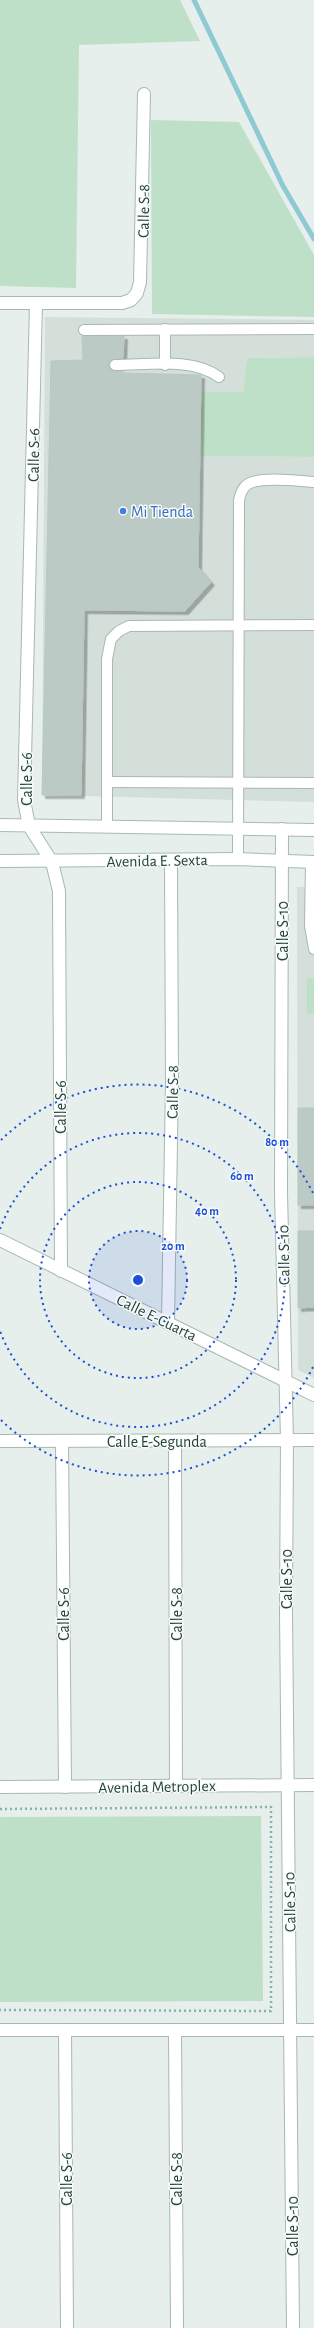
<svg xmlns="http://www.w3.org/2000/svg" width="314" height="2328" font-family="'Alegreya Sans',sans-serif">
	<style>
		.built { fill: #d4dfda }
		.green { fill: #bfe0c8 }
		.lines { fill: none; stroke-linecap: round; stroke-linejoin: round }
		.stream { stroke: #8ec9d4; stroke-width: 5 }
		.building { fill: #bbcac4; stroke: #b8c9c2; filter: url(#shadow) }
		.lane-casing { stroke: #a8b8b2; stroke-width: 12 }
		.street-casing { stroke: #a8b8b2; stroke-width: 14 }
		.secondary-casing { stroke: #a4bbb3; stroke-width: 14 }
		.path { stroke: #86b3a5; stroke-width: 2.5; stroke-dasharray: 2 3; stroke-linecap: butt }
		.lane { stroke: #fff; stroke-width: 10 }
		.street { stroke: #fff; stroke-width: 12 }
		.secondary { stroke: #fff; stroke-width: 12 }
		.ring { fill: none; stroke: #1d4ed8; stroke-width: 2; stroke-dasharray: 2 4 }
		.shop-dot { fill: #3f7fe0; stroke: #f7fbf9; stroke-width: 1.5 }
		.labels { text-anchor: middle; stroke-width: 3; stroke-linejoin: round; paint-order: stroke }
		.street-label { font-size: 16px; fill: #24423a; stroke: #f7fbf9 }
		.shop-label { font-size: 16px; fill: #366cbe; stroke: #f7fbf9; text-anchor: start }
		.centre { fill: #1d4ed8; stroke: #f7fbf9; stroke-width: 2 }
		.ring-label { font-size: 12px; text-anchor: middle; font-weight: bold; fill: #1d4ed8; stroke: #f7fbf9; stroke-width: 3; stroke-linejoin: round; paint-order: stroke }
	</style>
	<defs>
		<filter id="shadow"><feDropShadow dx="3.5" dy="3.5" stdDeviation="0" flood-color="#0004"/></filter>
	</defs>
	<rect width="100%" height="100%" fill="#e6efeb"/>
	<!-- built -->
	<g class="built">
		<path d="M 45,317 L 314,320 L 314,357 L 247,358 L 243,392 L 200,456 L 314,457 L 314,802 L 42,795 Z"/>
		<path d="M 297,887 L 314,887 L 314,1378 L 298,1370 Z"/>
	</g>
	<!-- green -->
	<g class="green">
		<path d="M 0,0 L 180,0 L 200,41 L 79,45 L 76,288 L 0,286 Z"/>
		<path d="M 151,120 L 239,122 L 314,255 L 314,317 L 152,314 Z"/>
		<path d="M 314,357 L 314,457 L 200,456 L 201,392 L 243,392 L 247,358 Z"/>
		<rect x="307" y="978" width="7" height="36"/>
		<path d="M 261,1816 L 263,2001 L 0,2002 L 0,1817 Z"/>
	</g>
	<g class="lines">
		<!-- stream -->
		<path class="stream" d="M 194,0 L 283,186 L 314,239"/>
	</g>
	<!-- building -->
	<g class="building">
		<path d="M 82,336 L 124,336 L 123,358 L 114,359 L 110,362 L 109,368 L 112,371 L 123,371 L 123,373 L 201,375 L 198,567 L 211,582 L 185,611 L 84,610 L 81,795 L 42,795 L 51,361 L 83,360 Z"/>
		<rect x="298" y="1108" width="16" height="97"/>
		<path d="M 298,1231 L 314,1231 L 314,1307 L 298,1308 Z"/>
	</g>
	<g class="lines">
		<defs>
			<g id="lane">
				<path d="M 84,330 L 314,329"/>
				<path d="M 115,365 C 147,365 193,357 219,377"/>
				<path d="M 165,365 L 165,329"/>
				<path d="M 107,782 L 314,783"/>
				<path d="M 107,827 L 107,659 L 111,639 L 119,631 L 129,626 L 314,625"/>
				<path d="M 238,859 L 239,500 C 241,493 242,488 248,484 C 261,476 298,481 314,482"/>
				<path d="M 311,862 L 310,926 L 314,949"/>
			</g>
			<g id="street">
				<path d="M 0,303 L 122,303 L 131,300 L 137,293 L 140,282 L 144,94"/>
				<path d="M 36,303 L 24,800 L 29,826 L 52,862 L 59,891 L 61,1271"/>
				<path d="M 282,829 L 281,1193 L 287,1440 L 286,1611 L 293,2328"/>
				<path d="M 0,1240 L 314,1395"/>
				<path d="M 168,1322 L 172,1082 L 171,861"/>
				<path d="M 0,1441 L 314,1440"/>
				<path d="M 62,1441 L 65,1787"/>
				<path d="M 175,1441 L 176,1786"/>
				<path d="M 0,1787 L 314,1785"/>
				<path d="M 0,2030 L 314,2030"/>
				<path d="M 65,2030 L 67,2328"/>
				<path d="M 175,2030 L 177,2328"/>
			</g>
			<g id="secondary">
				<path d="M 0,825 L 314,830"/>
				<path d="M 0,861 L 238,859 L 314,862"/>
			</g>
		</defs>
		<!-- lane casing -->
		<use href="#lane" class="lane-casing"/>
		<!-- street casing -->
		<use href="#street" class="street-casing"/>
		<!-- secondary casing -->
		<use href="#secondary" class="secondary-casing"/>
		<!-- path -->
		<path class="path" d="M 0,1809 L 271,1807 L 271,2011 L 0,2010"/>
		<!-- lane -->
		<use href="#lane" class="lane"/>
		<!-- street -->
		<use href="#street" class="street"/>
		<!-- secondary -->
		<use href="#secondary" class="secondary"/>
	</g>
	<!-- distance rings -->
	<circle cx="138" cy="1280" r="49" fill="#1d4ed8" fill-opacity=".12"/>
	<g class="ring">
		<circle cx="138" cy="1280" r="49"/>
		<circle cx="138" cy="1280" r="98"/>
		<path d="M0 1229A147 147 0 1 1 0 1331"/>
		<path d="M313 1367A196 196 0 0 1 1 1420M1 1140A196 196 0 0 1 313 1193"/>
	</g>
	<!-- markers -->
	<circle class="shop-dot" cx="123" cy="511" r="4"/>
	<g class="labels">
		<!-- street labels -->
		<g class="street-label">
			<text transform="translate(143 211) rotate(-89)" y="6">Calle S-8</text>
			<text transform="translate(33 455) rotate(-89)" y="6">Calle S-6</text>
			<text transform="translate(26 779) rotate(-90)" y="6">Calle S-6</text>
			<text transform="translate(157 860) rotate(-1)" y="6">Avenida E. Sexta</text>
			<text transform="translate(282 931) rotate(-90)" y="6">Calle S-10</text>
			<text transform="translate(172 1092) rotate(-89)" y="6">Calle S-8</text>
			<text transform="translate(60 1107) rotate(-90)" y="6">Calle S-6</text>
			<text transform="translate(283 1255) rotate(-91)" y="6">Calle S-10</text>
			<text transform="translate(157 1317) rotate(26)" y="6">Calle E-Cuarta</text>
			<text x="157" y="1447">Calle E-Segunda</text>
			<text transform="translate(286 1579) rotate(-90)" y="6">Calle S-10</text>
			<text transform="translate(63 1614) rotate(-90)" y="6">Calle S-6</text>
			<text transform="translate(176 1614) rotate(-90)" y="6">Calle S-8</text>
			<text transform="translate(157 1786) rotate(-1)" y="6">Avenida Metroplex</text>
			<text transform="translate(289 1902) rotate(-91)" y="6">Calle S-10</text>
			<text transform="translate(66 2179) rotate(-90)" y="6">Calle S-6</text>
			<text transform="translate(176 2179) rotate(-90)" y="6">Calle S-8</text>
			<text transform="translate(292 2226) rotate(-90)" y="6">Calle S-10</text>
		</g>
		<!-- shop labels -->
		<g class="shop-label">
			<text x="131" y="517">Mi Tienda</text>
		</g>
	</g>
	<circle cx="138" cy="1280" r="6" class="centre"/>
	<g class="ring-label">
		<text x="277" y="1146">80 m</text>
		<text x="242" y="1180">60 m</text>
		<text x="207" y="1215">40 m</text>
		<text x="173" y="1250">20 m</text>
	</g>
</svg>
